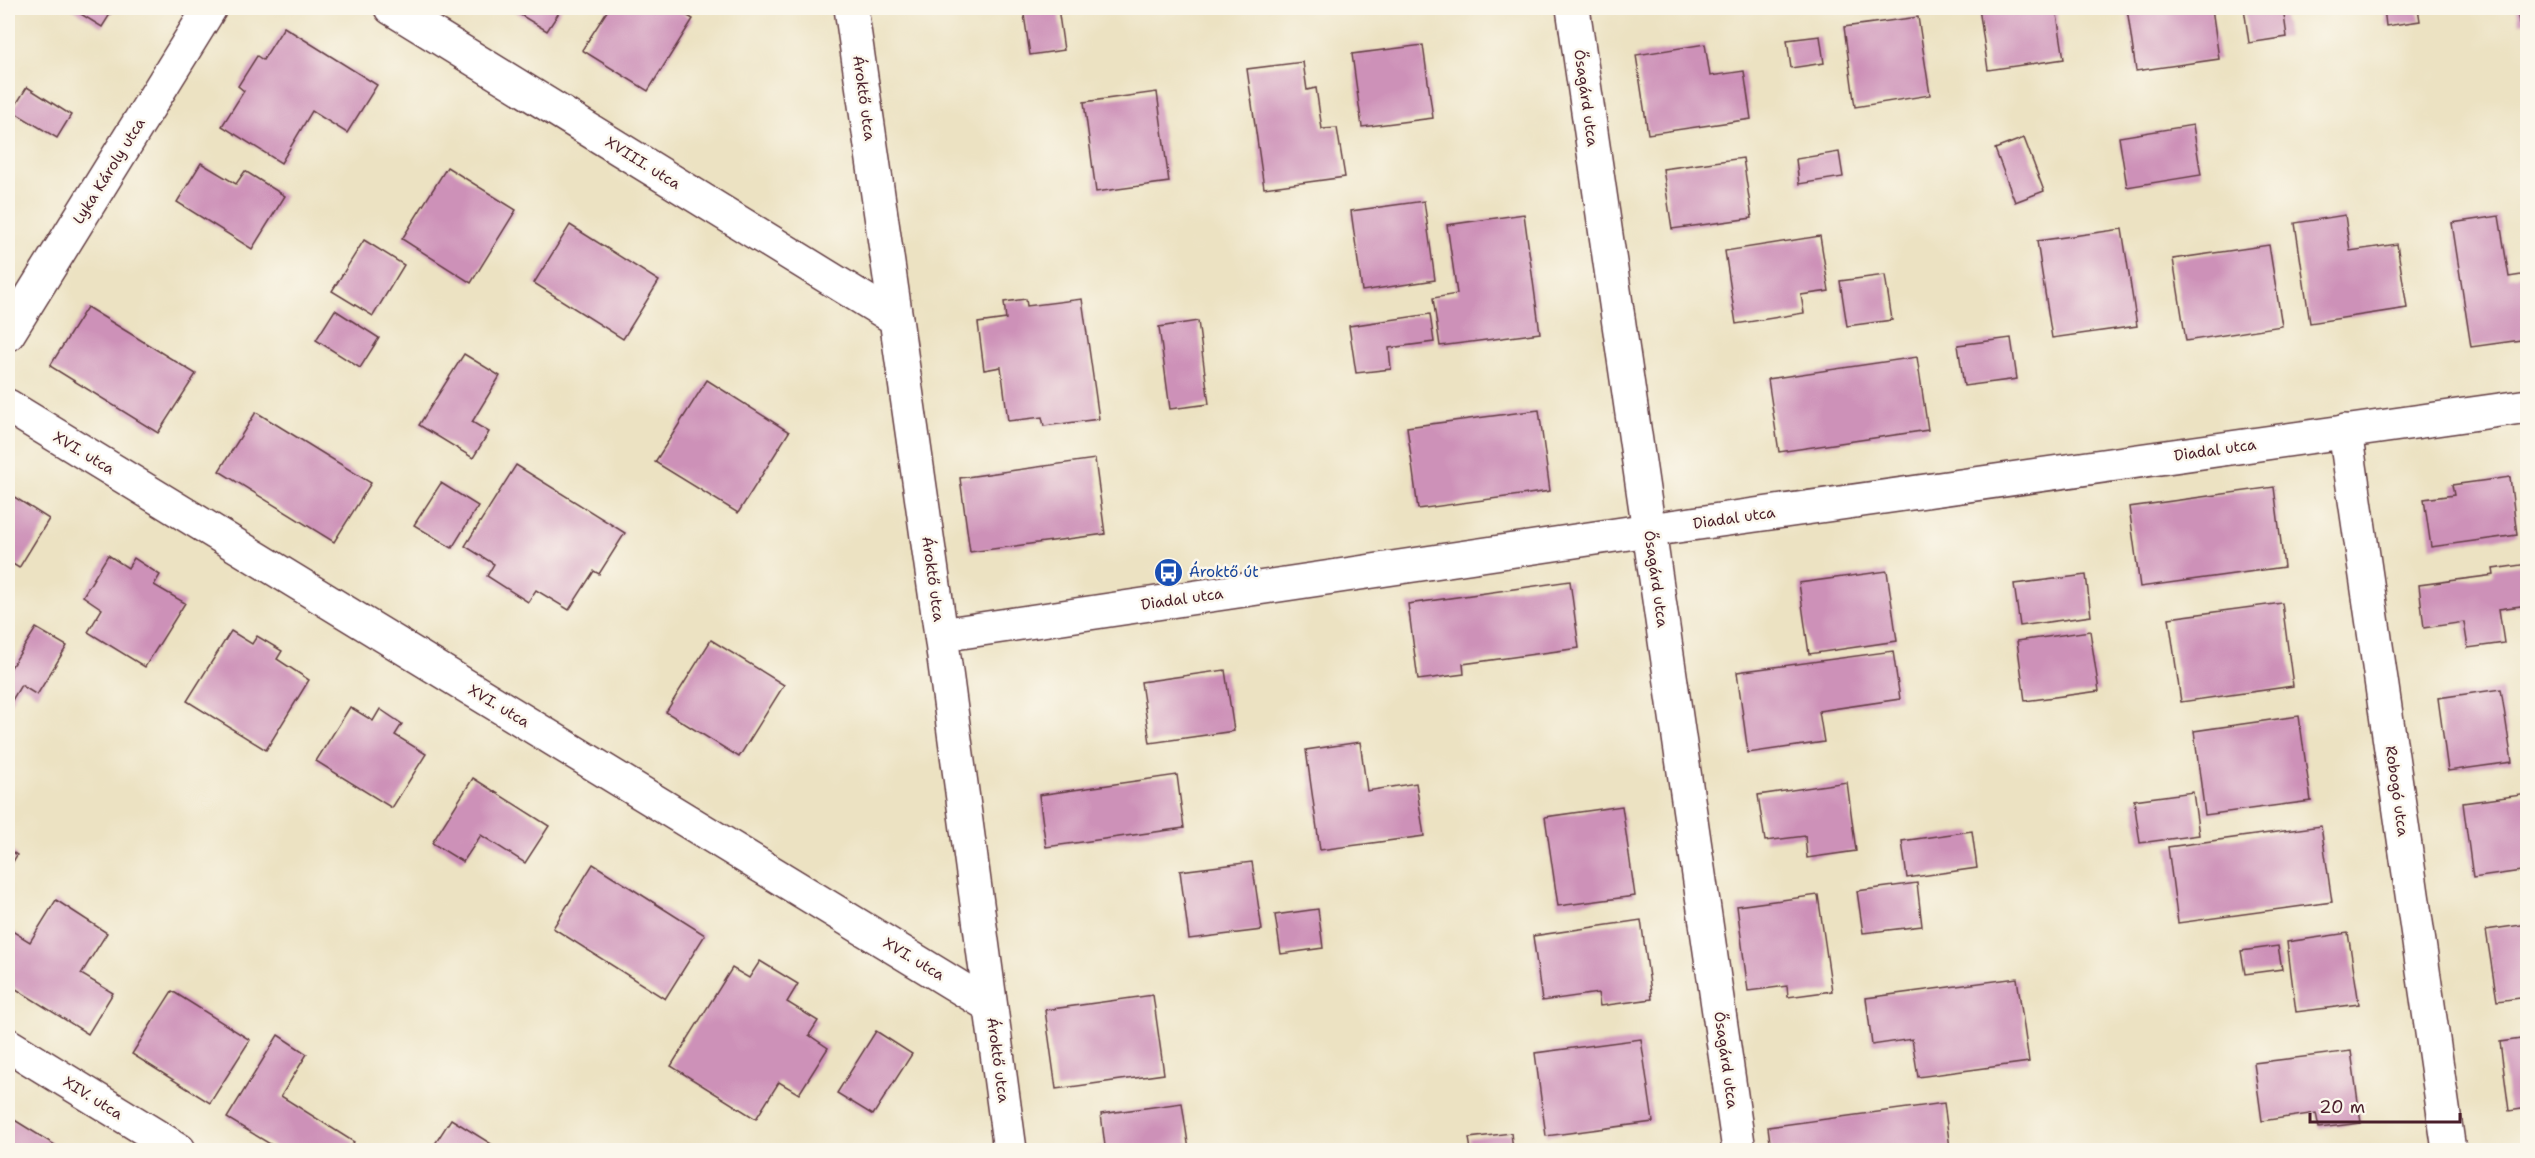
<svg xmlns="http://www.w3.org/2000/svg" width="2535" height="1158" font-family="'Shantell Sans',sans-serif">
	<style>
		.building { fill: #cd91b8 }
		.lines { fill: none; stroke-linecap: round; stroke-linejoin: round }
		.minor-casing { stroke: #623c42; stroke-width: 36 }
		.tertiary-casing { stroke: #623c42; stroke-width: 36 }
		.minor { stroke: #fff; stroke-width: 33 }
		.tertiary { stroke: #fff; stroke-width: 33 }
		.labels { text-anchor: middle; stroke-width: 5; stroke-linejoin: round; paint-order: stroke }
		.street-label { font-size: 15px; fill: #4a1f2b; stroke: #fbf7ec }
		.transit-label { font-size: 15px; fill: #164399; stroke: #fbf7ec; text-anchor: start }
	</style>
	<rect width="100%" height="100%" fill="#fbf7ec"/>
	<filter id="ink" filterUnits="userSpaceOnUse"><feTurbulence type="fractalNoise" baseFrequency=".0167" numOctaves="2"/><feDisplacementMap in="SourceGraphic" scale="12" xChannelSelector="R" yChannelSelector="G"/><feConvolveMatrix kernelMatrix="1 2 1 2 8 2 1 2 1" color-interpolation-filters="sRGB"/></filter>
	<filter id="wash" filterUnits="userSpaceOnUse"><feTurbulence type="fractalNoise" baseFrequency=".008" numOctaves="4" result="noise"/><feDisplacementMap in="SourceGraphic" scale="24" xChannelSelector="R" yChannelSelector="G"/><feGaussianBlur stdDeviation="1.35" result="paint"/><feColorMatrix in="noise" values="0 0 0 0 0 0 0 0 0 0 0 0 0 0 0 0 0 1.4 0 .05"/><feComposite in="paint" operator="in"/></filter>
	<g filter="url(#wash)">
		<rect width="100%" height="100%" fill="#ece2c2"/>
		<g id="blocks">
			<!-- building -->
			<g class="building">
				<path d="M 71,8 L 114,8 L 102,27 Z"/>
				<path d="M 509,8 L 562,8 L 547,31 Z"/>
				<path d="M 609,8 L 674,8 L 693,19 L 648,91 L 582,50 Z"/>
				<path d="M 1023,8 L 1058,8 L 1064,50 L 1030,55 Z"/>
				<path d="M 1979,8 L 2056,8 L 2064,59 L 1988,70 Z"/>
				<path d="M 2127,8 L 2212,8 L 2219,59 L 2136,71 Z"/>
				<path d="M 2244,8 L 2283,8 L 2287,37 L 2249,43 Z"/>
				<path d="M 2384,8 L 2418,8 L 2420,21 L 2386,26 Z"/>
				<path d="M 2517,8 L 2528,8 L 2528,22 L 2519,23 Z"/>
				<path d="M 1918,17 L 1930,95 L 1855,107 L 1844,27 Z"/>
				<path d="M 284,27 L 377,85 L 347,133 L 312,111 L 281,163 L 222,126 L 244,91 L 238,86 L 257,56 L 263,60 Z"/>
				<path d="M 1820,36 L 1824,63 L 1791,68 L 1787,40 Z"/>
				<path d="M 1705,44 L 1710,76 L 1744,71 L 1751,119 L 1648,134 L 1636,55 Z"/>
				<path d="M 1423,45 L 1433,118 L 1362,127 L 1352,54 Z"/>
				<path d="M 1303,62 L 1307,90 L 1316,88 L 1322,129 L 1337,128 L 1345,177 L 1264,188 L 1247,69 Z"/>
				<path d="M 27,87 L 71,115 L 57,138 L 12,111 Z"/>
				<path d="M 1157,92 L 1169,182 L 1096,192 L 1084,102 Z"/>
				<path d="M 2193,125 L 2201,175 L 2127,187 L 2119,137 Z"/>
				<path d="M 2024,138 L 2044,191 L 2015,202 L 1995,149 Z"/>
				<path d="M 1839,152 L 1843,177 L 1799,184 L 1796,159 Z"/>
				<path d="M 1743,158 L 1752,218 L 1672,229 L 1663,169 Z"/>
				<path d="M 201,163 L 236,184 L 245,171 L 285,196 L 252,249 L 177,202 Z"/>
				<path d="M 447,167 L 516,210 L 471,283 L 402,239 Z"/>
				<path d="M 1424,201 L 1435,280 L 1362,291 L 1351,211 Z"/>
				<path d="M 1524,214 L 1540,333 L 1440,346 L 1433,298 L 1457,294 L 1447,225 Z"/>
				<path d="M 2345,215 L 2350,251 L 2397,244 L 2407,308 L 2310,323 L 2295,223 Z"/>
				<path d="M 2499,216 L 2509,277 L 2528,274 L 2528,339 L 2471,347 L 2452,223 Z"/>
				<path d="M 570,225 L 659,281 L 623,339 L 534,283 Z"/>
				<path d="M 2122,229 L 2137,326 L 2052,338 L 2037,241 Z"/>
				<path d="M 1820,236 L 1829,291 L 1801,295 L 1804,313 L 1736,324 L 1725,251 Z"/>
				<path d="M 364,240 L 404,265 L 373,316 L 332,291 Z"/>
				<path d="M 2269,245 L 2282,326 L 2186,341 L 2173,259 Z"/>
				<path d="M 1885,275 L 1892,320 L 1847,326 L 1840,281 Z"/>
				<path d="M 1026,299 L 1027,306 L 1082,299 L 1099,419 L 1044,426 L 1042,417 L 1008,421 L 1001,367 L 984,370 L 978,323 L 1006,319 L 1004,302 Z"/>
				<path d="M 87,307 L 196,374 L 158,433 L 50,366 Z"/>
				<path d="M 335,310 L 379,338 L 360,368 L 316,340 Z"/>
				<path d="M 1430,314 L 1434,342 L 1389,348 L 1391,369 L 1356,373 L 1349,326 Z"/>
				<path d="M 1198,321 L 1209,404 L 1170,409 L 1159,327 Z"/>
				<path d="M 2011,338 L 2017,379 L 1964,386 L 1958,345 Z"/>
				<path d="M 464,354 L 500,376 L 472,422 L 489,432 L 473,458 L 419,425 Z"/>
				<path d="M 1917,357 L 1928,430 L 1779,452 L 1768,379 Z"/>
				<path d="M 707,380 L 789,432 L 738,513 L 655,462 Z"/>
				<path d="M 1539,410 L 1550,491 L 1418,509 L 1407,427 Z"/>
				<path d="M 256,412 L 371,483 L 334,542 L 219,471 Z"/>
				<path d="M 1095,459 L 1105,534 L 970,552 L 960,478 Z"/>
				<path d="M 516,465 L 625,533 L 599,574 L 594,571 L 569,610 L 536,590 L 528,602 L 487,576 L 494,564 L 465,546 Z"/>
				<path d="M 2510,477 L 2517,535 L 2431,547 L 2424,499 L 2454,495 L 2452,485 Z"/>
				<path d="M 441,483 L 478,506 L 452,548 L 414,525 Z"/>
				<path d="M 2274,487 L 2284,567 L 2140,587 L 2129,507 Z"/>
				<path d="M 8,493 L 49,519 L 19,568 L 8,561 Z"/>
				<path d="M 108,555 L 128,568 L 134,558 L 160,575 L 154,585 L 185,603 L 145,667 L 88,632 L 102,609 L 83,596 Z"/>
				<path d="M 2528,564 L 2528,605 L 2499,609 L 2504,643 L 2468,648 L 2464,622 L 2424,628 L 2419,585 L 2494,575 L 2493,569 Z"/>
				<path d="M 1887,571 L 1897,641 L 1809,654 L 1799,583 Z"/>
				<path d="M 2086,575 L 2091,616 L 2020,626 L 2014,584 Z"/>
				<path d="M 1570,581 L 1579,648 L 1463,664 L 1464,674 L 1418,680 L 1408,604 Z"/>
				<path d="M 2282,603 L 2293,686 L 2181,702 L 2169,618 Z"/>
				<path d="M 36,628 L 67,646 L 37,695 L 21,685 L 8,707 L 8,672 Z"/>
				<path d="M 231,631 L 252,644 L 257,636 L 282,651 L 277,659 L 309,680 L 266,750 L 187,701 Z"/>
				<path d="M 2090,631 L 2099,691 L 2025,701 L 2017,641 Z"/>
				<path d="M 711,640 L 784,685 L 739,757 L 666,712 Z"/>
				<path d="M 1893,651 L 1900,699 L 1819,711 L 1824,742 L 1748,753 L 1737,672 Z"/>
				<path d="M 1225,670 L 1234,731 L 1150,743 L 1141,682 Z"/>
				<path d="M 2501,689 L 2512,762 L 2448,771 L 2438,698 Z"/>
				<path d="M 350,707 L 373,721 L 380,709 L 402,724 L 395,735 L 426,754 L 392,808 L 316,761 Z"/>
				<path d="M 2299,716 L 2311,801 L 2205,815 L 2194,731 Z"/>
				<path d="M 1360,742 L 1367,791 L 1416,783 L 1424,836 L 1320,850 L 1306,750 Z"/>
				<path d="M 1177,775 L 1184,828 L 1046,847 L 1039,795 Z"/>
				<path d="M 473,778 L 549,826 L 525,863 L 481,835 L 463,862 L 432,843 Z"/>
				<path d="M 1847,782 L 1856,851 L 1807,858 L 1805,836 L 1765,841 L 1758,795 Z"/>
				<path d="M 2193,792 L 2199,835 L 2140,843 L 2134,800 Z"/>
				<path d="M 2528,794 L 2528,870 L 2473,878 L 2463,803 Z"/>
				<path d="M 1622,806 L 1635,896 L 1558,906 L 1545,817 Z"/>
				<path d="M 2321,826 L 2332,902 L 2178,923 L 2168,847 Z"/>
				<path d="M 1972,831 L 1977,868 L 1907,878 L 1902,841 Z"/>
				<path d="M 8,849 L 17,855 L 8,870 Z"/>
				<path d="M 1252,862 L 1262,930 L 1189,939 L 1180,871 Z"/>
				<path d="M 593,864 L 705,935 L 665,999 L 553,928 Z"/>
				<path d="M 1917,883 L 1922,926 L 1863,933 L 1857,891 Z"/>
				<path d="M 1818,895 L 1832,991 L 1788,997 L 1787,986 L 1748,991 L 1737,906 Z"/>
				<path d="M 56,900 L 107,933 L 81,974 L 113,993 L 88,1034 L 8,984 L 8,931 L 9,929 L 30,942 Z"/>
				<path d="M 1318,909 L 1323,948 L 1281,954 L 1275,915 Z"/>
				<path d="M 1641,920 L 1652,999 L 1600,1006 L 1598,993 L 1542,1001 L 1533,936 Z"/>
				<path d="M 2528,924 L 2528,997 L 2497,1001 L 2486,930 Z"/>
				<path d="M 2348,933 L 2359,1004 L 2296,1012 L 2287,942 Z"/>
				<path d="M 2278,946 L 2282,969 L 2245,974 L 2241,951 Z"/>
				<path d="M 760,961 L 798,984 L 787,1002 L 818,1021 L 809,1035 L 828,1048 L 799,1094 L 779,1082 L 756,1119 L 671,1066 L 732,968 L 749,978 Z"/>
				<path d="M 2017,978 L 2029,1062 L 1918,1077 L 1912,1039 L 1872,1045 L 1866,998 Z"/>
				<path d="M 172,991 L 250,1040 L 210,1103 L 132,1054 Z"/>
				<path d="M 1153,995 L 1164,1074 L 1056,1089 L 1045,1010 Z"/>
				<path d="M 876,1031 L 912,1054 L 873,1115 L 837,1093 Z"/>
				<path d="M 278,1035 L 307,1054 L 281,1096 L 354,1142 L 349,1150 L 280,1150 L 227,1118 Z"/>
				<path d="M 2528,1038 L 2528,1108 L 2509,1111 L 2500,1042 Z"/>
				<path d="M 1641,1039 L 1653,1122 L 1546,1136 L 1535,1053 Z"/>
				<path d="M 2351,1051 L 2361,1123 L 2319,1128 L 2316,1113 L 2262,1121 L 2254,1063 Z"/>
				<path d="M 1182,1103 L 1189,1150 L 1093,1150 L 1092,1148 L 1105,1146 L 1101,1114 Z"/>
				<path d="M 1944,1103 L 1950,1148 L 1929,1150 L 1771,1150 L 1768,1127 Z"/>
				<path d="M 8,1116 L 63,1150 L 8,1150 Z"/>
				<path d="M 451,1119 L 501,1150 L 431,1150 Z"/>
				<path d="M 1511,1133 L 1513,1150 L 1471,1150 L 1469,1138 Z"/>
			</g>
		</g>
	</g>
	<g filter="url(#ink)">
		<use href="#blocks" fill-opacity="0" stroke="#623c42" stroke-width="1.5"/>
		<g class="lines">
			<defs>
				<g id="minor">
					<path d="M 851,8 L 896,319"/>
					<path d="M 1573,8 L 1739,1150"/>
					<path d="M 8,334 L 210,8"/>
					<path d="M 8,406 L 990,1006"/>
					<path d="M 2345,431 L 2449,1150"/>
					<path d="M 941,635 L 1010,1150"/>
					<path d="M 8,1045 L 179,1150"/>
				</g>
				<path id="tertiary" d="M 391,8 L 896,319 L 941,635 L 1649,530 L 2528,406"/>
			</defs>
			<!-- minor casing -->
			<use href="#minor" class="minor-casing"/>
			<!-- tertiary casing -->
			<use href="#tertiary" class="tertiary-casing"/>
			<!-- minor -->
			<use href="#minor" class="minor"/>
			<!-- tertiary -->
			<use href="#tertiary" class="tertiary"/>
		</g>
	</g>
	<!-- icons -->
	<defs>
		<symbol id="bus-disc" viewBox="-11 -11 22 22"><circle r="9.5" fill="#1a4fb4" stroke="#fbf7ec"/><path d="M-5-6H5V4H4V6H2V4H-2V6H-4V4H-5ZM-3.5-4V0h7V-4ZM-3.5 1.2v1.5H-2V1.2ZM2 1.2v1.5H3.5V1.2Z" fill="#fff"/></symbol>
	</defs>
	<g fill-rule="evenodd">
		<use href="#bus-disc" x="1152" y="556" width="33" height="33"/>
	</g>
	<g class="labels">
		<!-- street labels -->
		<g class="street-label">
			<text transform="translate(864 98) rotate(82)" y="5">Ároktő utca</text>
			<text transform="translate(1586 98) rotate(82)" y="5">Ősagárd utca</text>
			<text transform="translate(643 163) rotate(32)" y="5">XVIII. utca</text>
			<text transform="translate(109 171) rotate(-58)" y="5">Lyka Károly utca</text>
			<text transform="translate(2215 450) rotate(-8)" y="5">Diadal utca</text>
			<text transform="translate(84 453) rotate(31)" y="5">XVI. utca</text>
			<text transform="translate(1734 518) rotate(-8)" y="5">Diadal utca</text>
			<text transform="translate(933 579) rotate(82)" y="5">Ároktő utca</text>
			<text transform="translate(1656 579) rotate(82)" y="5">Ősagárd utca</text>
			<text transform="translate(1182 599) rotate(-8)" y="5">Diadal utca</text>
			<text transform="translate(499 706) rotate(31)" y="5">XVI. utca</text>
			<text transform="translate(2397 791) rotate(82)" y="5">Robogó utca</text>
			<text transform="translate(914 959) rotate(31)" y="5">XVI. utca</text>
			<text transform="translate(998 1060) rotate(82)" y="5">Ároktő utca</text>
			<text transform="translate(1726 1060) rotate(82)" y="5">Ősagárd utca</text>
			<text transform="translate(93 1098) rotate(32)" y="5">XIV. utca</text>
		</g>
		<!-- transit labels -->
		<g class="transit-label">
			<text x="1189" y="577">Ároktő út</text>
		</g>
	</g>
	<!-- margin -->
	<rect width="2535" height="1158" fill="none" stroke="#fbf7ec" stroke-width="30"/>
	<!-- scale -->
	<path d="M2310 1113v9h150v-9" fill="none" stroke="#4a1f2b" stroke-width="3"/>
	<text x="2319" y="1113" font-size="18" fill="#4a1f2b" stroke="#fbf7ec" stroke-width="4.5" paint-order="stroke">20 m</text>
</svg>
